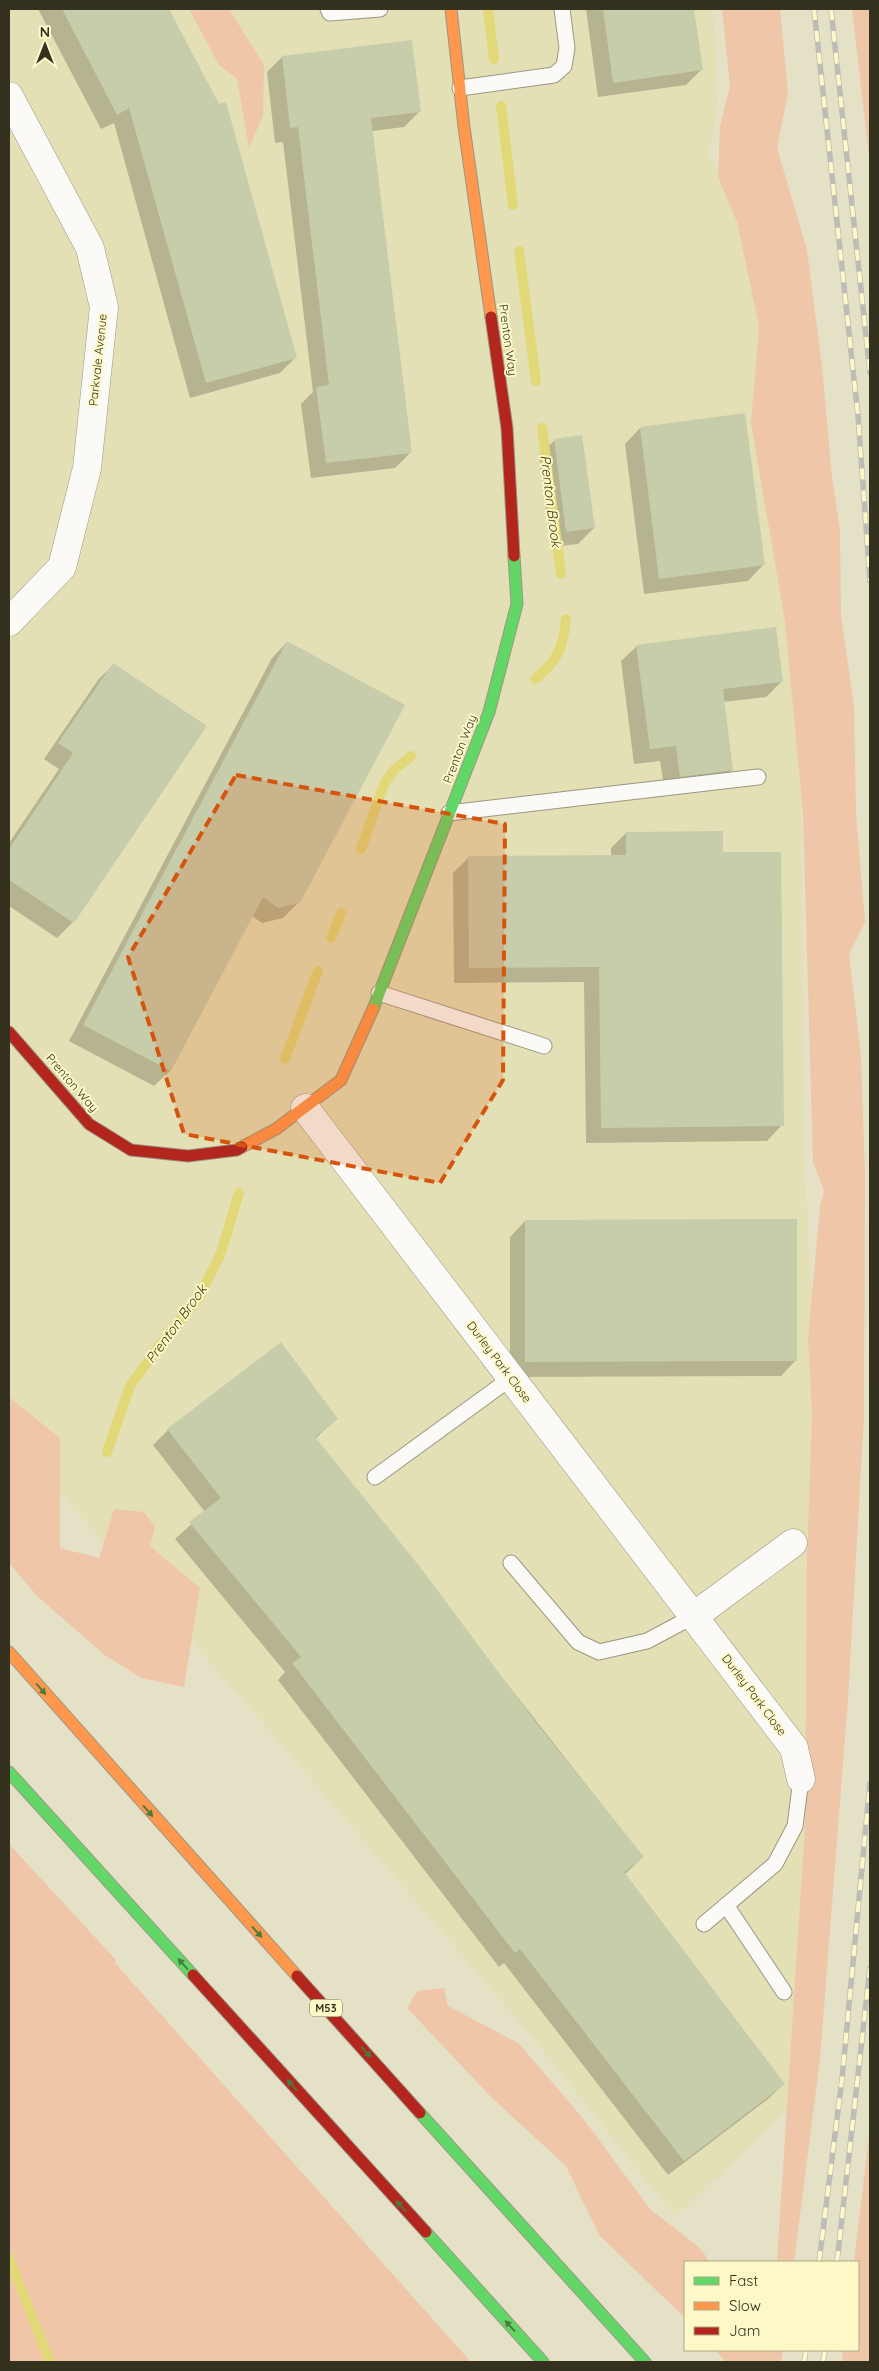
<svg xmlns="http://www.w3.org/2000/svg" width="879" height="2371" font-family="Quicksand,sans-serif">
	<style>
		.built { fill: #e4e0b5 }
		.green { fill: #f0c6a9 }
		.shadow { fill: #0003 }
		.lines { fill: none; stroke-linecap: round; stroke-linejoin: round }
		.stream { stroke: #e2d878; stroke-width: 10 }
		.building { fill: #c7ccab }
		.lane-casing { stroke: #999783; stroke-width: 17 }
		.street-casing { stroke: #999783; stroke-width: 29 }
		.fast-casing { stroke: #999783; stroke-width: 13 }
		.slow-casing { stroke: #999783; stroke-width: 13 }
		.jam-casing { stroke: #999783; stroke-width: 13 }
		.lane { stroke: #fbfaf7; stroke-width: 15 }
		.street { stroke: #fbfaf7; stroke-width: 28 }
		.fast { stroke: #63d668; stroke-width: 11 }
		.slow { stroke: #ff974d; stroke-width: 11 }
		.jam { stroke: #b3261e; stroke-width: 11 }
		.rail-casing { stroke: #bdbcb5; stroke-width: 5.5 }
		.rail { stroke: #fdf8c8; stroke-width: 4; stroke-dasharray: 11; stroke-linecap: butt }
		.oneway { fill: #497c40 }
		.marked { fill: #d6550e; fill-opacity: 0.2; stroke: #d6550e; stroke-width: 4; stroke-dasharray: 10 6; stroke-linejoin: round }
		.labels { text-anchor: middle; stroke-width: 4; stroke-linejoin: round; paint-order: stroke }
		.shield { fill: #fdf8c8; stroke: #706d52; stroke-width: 1 }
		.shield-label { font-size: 11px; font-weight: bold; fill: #34321f }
		.street-label { font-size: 12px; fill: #34321f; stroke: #fdf8c8 }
		.water-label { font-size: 14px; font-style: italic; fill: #403b04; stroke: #fdf8c8 }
	</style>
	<rect width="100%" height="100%" fill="#e4e1c7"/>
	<!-- built -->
	<path class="built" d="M 9,9 L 713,9 L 718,103 L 709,154 L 784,290 L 801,698 L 804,1157 L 817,1379 L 806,1928 L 793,2104 L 675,2217 L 535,2040 L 238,1694 L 9,1435 Z"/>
	<!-- green -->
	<g class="green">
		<path d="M 189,9 L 229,9 L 264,65 L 263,115 L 249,148 L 237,79 L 219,65 Z"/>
		<path d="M 722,9 L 780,9 L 788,93 L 777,148 L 807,250 L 822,366 L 832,477 L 840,530 L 841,616 L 854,706 L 856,813 L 865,922 L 849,954 L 861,1056 L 865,1175 L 864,1416 L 848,1699 L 820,2059 L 794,2262 L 777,2262 L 805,1825 L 807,1559 L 812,1413 L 808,1338 L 820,1207 L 824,1191 L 813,1162 L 803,814 L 785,622 L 751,422 L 759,326 L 737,222 L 718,177 L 720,126 L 730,86 Z"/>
		<path d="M 852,9 L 870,9 L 870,164 Z"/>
		<path d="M 9,1397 L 60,1438 L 60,1548 L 99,1558 L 114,1509 L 144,1512 L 155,1527 L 150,1546 L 200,1588 L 184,1687 L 142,1678 L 106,1656 L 38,1597 L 9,1563 Z"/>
		<path d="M 9,1844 L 116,1960 L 115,1963 L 471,2362 L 9,2362 Z"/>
		<path d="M 444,1988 L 448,2006 L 518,2043 L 582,2117 L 650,2209 L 700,2248 L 710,2262 L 685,2262 L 685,2318 L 599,2235 L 566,2166 L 491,2097 L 407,2008 L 417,1991 Z"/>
		<path d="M 870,2127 L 870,2362 L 842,2362 L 843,2350 L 858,2350 L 858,2262 L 854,2262 Z"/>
		<path d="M 715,2350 L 783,2350 L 781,2362 L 726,2362 Z"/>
	</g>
	<!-- shadow -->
	<g class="shadow">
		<path d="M 38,9 L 168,9 L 218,106 L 296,357 L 280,373 L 190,398 L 114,123 L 101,129 Z"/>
		<path d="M 586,9 L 693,9 L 701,70 L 686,85 L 598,97 Z"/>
		<path d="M 282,57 L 419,112 L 404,127 L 372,131 L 411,452 L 395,468 L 311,478 L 301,404 L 313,392 L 283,142 L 275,143 L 267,72 Z"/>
		<path d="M 640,428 L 763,565 L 748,581 L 644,594 L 625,444 Z"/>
		<path d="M 555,440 L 594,528 L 578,544 L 551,547 L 539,455 Z"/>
		<path d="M 287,642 L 299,902 L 283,918 L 262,923 L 252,916 L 170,1071 L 154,1086 L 69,1041 L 272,658 Z"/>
		<path d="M 637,646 L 782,681 L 766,697 L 723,702 L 732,770 L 716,786 L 665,792 L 660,761 L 634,764 L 621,661 Z"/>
		<path d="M 113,665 L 205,727 L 73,922 L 57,938 L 9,906 L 9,843 L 59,769 L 44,759 L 98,680 Z"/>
		<path d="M 626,833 L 722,853 L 782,1125 L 767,1141 L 586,1143 L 584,982 L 454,983 L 453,873 L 468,858 L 611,857 L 611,848 Z"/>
		<path d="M 525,1221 L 796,1360 L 781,1376 L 510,1377 L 510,1237 Z"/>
		<path d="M 336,1419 L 315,1439 L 643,1857 L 625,1874 L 784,2084 L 768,2099 L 668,2175 L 504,1963 L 499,1967 L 278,1680 L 285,1672 L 175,1539 L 205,1512 L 153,1445 L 168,1430 Z"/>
	</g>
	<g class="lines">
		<!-- stream -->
		<g class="stream">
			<path d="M 488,9 L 494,59"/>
			<path d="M 501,106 L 513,205"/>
			<path d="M 519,251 L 536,381"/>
			<path d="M 542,428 L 561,574"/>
			<path d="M 535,679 C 558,660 563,649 566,619"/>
			<path d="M 361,849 L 384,784 L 393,771 L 411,756"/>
			<path d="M 331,938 L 341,913"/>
			<path d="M 285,1059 L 318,971"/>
			<path d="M 107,1452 L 130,1386 L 157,1349 L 199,1297 L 221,1253 L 239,1193"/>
			<path d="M 9,2258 L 50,2362"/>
		</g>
	</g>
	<!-- building -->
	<g class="building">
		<path d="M 62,9 L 169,9 L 219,104 L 226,102 L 297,358 L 206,383 L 129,108 L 117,115 Z"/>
		<path d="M 603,9 L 694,9 L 703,70 L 613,83 Z"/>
		<path d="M 412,40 L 421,112 L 371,118 L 412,453 L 326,463 L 316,387 L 329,385 L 298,127 L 290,128 L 282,56 Z"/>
		<path d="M 745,413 L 765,565 L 659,579 L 640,427 Z"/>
		<path d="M 582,435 L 595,528 L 566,532 L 554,439 Z"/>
		<path d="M 776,627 L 783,682 L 723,689 L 733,770 L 680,777 L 676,746 L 650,749 L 636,645 Z"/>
		<path d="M 287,641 L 405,705 L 300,903 L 278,908 L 263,897 L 171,1071 L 83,1025 Z"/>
		<path d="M 113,663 L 207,726 L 74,923 L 9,880 L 9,849 L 73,753 L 58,743 Z"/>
		<path d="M 723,831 L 723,852 L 781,852 L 784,1126 L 601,1128 L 599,967 L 469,968 L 468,856 L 626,855 L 626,832 Z"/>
		<path d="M 797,1219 L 797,1361 L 525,1362 L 525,1220 Z"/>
		<path d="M 281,1342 L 338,1419 L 315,1437 L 420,1567 L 534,1720 L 644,1857 L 624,1872 L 785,2084 L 684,2161 L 520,1949 L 515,1953 L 292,1663 L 301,1657 L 189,1522 L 221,1498 L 167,1429 Z"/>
	</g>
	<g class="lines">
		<defs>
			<g id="lane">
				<path d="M 328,9 L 330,13 L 380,9"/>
				<path d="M 460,88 L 554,75 L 564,66 L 567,48 L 562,9"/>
				<path d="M 449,813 L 758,777"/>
				<path d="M 379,993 L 544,1046"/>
				<path d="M 375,1477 L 511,1378"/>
				<path d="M 511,1563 L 578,1642 L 599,1652 L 647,1641 L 694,1616"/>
				<path d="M 726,1905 L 784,1992"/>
				<path d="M 704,1924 L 775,1864 L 795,1826 L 801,1779"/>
			</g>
			<g id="street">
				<path d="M 9,96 L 90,248 L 104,307 L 87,468 L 62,567 L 9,622"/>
				<path d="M 305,1108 L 794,1748 L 801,1779"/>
				<path d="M 694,1616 L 793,1543"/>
			</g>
			<g id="fast">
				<path d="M 373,1009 L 489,712 L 517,604 L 514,556"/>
				<path d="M 9,1772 L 193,1975"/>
				<path d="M 420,2113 L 645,2362"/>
				<path d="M 426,2232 L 543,2362"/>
			</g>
			<g id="slow">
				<path d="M 451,9 L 464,127 L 491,317"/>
				<path d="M 242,1147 L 276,1129 L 341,1080 L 373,1009"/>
				<path d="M 9,1652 L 297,1976"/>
			</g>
			<g id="jam">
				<path d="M 491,317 L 507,428 L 514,556"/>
				<path d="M 9,1032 L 89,1124 L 131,1150 L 188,1156 L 237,1150 L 242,1147"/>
				<path d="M 193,1975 L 426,2232"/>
				<path d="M 297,1976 L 420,2113"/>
			</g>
		</defs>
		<!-- lane casing -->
		<use href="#lane" class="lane-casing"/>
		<!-- street casing -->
		<use href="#street" class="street-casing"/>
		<!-- fast casing -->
		<use href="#fast" class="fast-casing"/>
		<!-- slow casing -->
		<use href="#slow" class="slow-casing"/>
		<!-- jam casing -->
		<use href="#jam" class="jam-casing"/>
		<!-- lane -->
		<use href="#lane" class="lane"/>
		<!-- street -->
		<use href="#street" class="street"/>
		<!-- fast -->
		<use href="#fast" class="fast"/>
		<!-- slow -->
		<use href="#slow" class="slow"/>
		<!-- jam -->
		<use href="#jam" class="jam"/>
		<defs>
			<g id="rail">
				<path d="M 814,9 L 858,416 L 870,581"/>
				<path d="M 831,9 L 870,373"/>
				<path d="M 819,2262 L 842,2079 L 870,1783"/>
				<path d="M 837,2262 L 870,1968"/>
				<path d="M 804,2362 L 806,2350"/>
				<path d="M 823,2362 L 825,2350"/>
			</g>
		</defs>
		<!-- rail casing -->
		<use href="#rail" class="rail-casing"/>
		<!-- rail -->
		<use href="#rail" class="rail"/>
	</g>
	<!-- one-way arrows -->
	<defs><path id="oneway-solid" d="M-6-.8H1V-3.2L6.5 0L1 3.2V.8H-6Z" transform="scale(1.25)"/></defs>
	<g class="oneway">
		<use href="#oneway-solid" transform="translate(41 1689) rotate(49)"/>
		<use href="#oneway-solid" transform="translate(148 1811) rotate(49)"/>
		<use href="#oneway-solid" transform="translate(257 1932) rotate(48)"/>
		<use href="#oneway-solid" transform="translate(183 1964) rotate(-132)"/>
		<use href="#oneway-solid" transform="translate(366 2052) rotate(48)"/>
		<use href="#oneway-solid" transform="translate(292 2085) rotate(-132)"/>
		<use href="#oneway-solid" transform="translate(401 2206) rotate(-132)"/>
		<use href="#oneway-solid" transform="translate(510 2326) rotate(-132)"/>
	</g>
	<!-- marked area -->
	<path class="marked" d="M 236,775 L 505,824 L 503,1080 L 440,1183 L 184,1134 L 128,957 Z"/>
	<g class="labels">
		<!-- shield labels -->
		<rect class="shield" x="310" y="1999.5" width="32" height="17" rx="4"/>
		<g class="shield-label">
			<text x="326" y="2012">M53</text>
		</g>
		<!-- street labels -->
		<g class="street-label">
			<text transform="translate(508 340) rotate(82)" y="4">Prenton Way</text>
			<text transform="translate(98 360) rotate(-84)" y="4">Parkvale Avenue</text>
			<text transform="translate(460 749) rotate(-69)" y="4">Prenton Way</text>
			<text transform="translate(72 1083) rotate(49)" y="4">Prenton Way</text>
			<text transform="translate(499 1362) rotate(53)" y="4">Durley Park Close</text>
			<text transform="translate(754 1695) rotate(53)" y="4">Durley Park Close</text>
		</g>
		<!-- water labels -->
		<g class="water-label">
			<text transform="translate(551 501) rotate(83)" y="5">Prenton Brook</text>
			<text transform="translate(176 1324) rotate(-54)" y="5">Prenton Brook</text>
		</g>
	</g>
	<!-- border -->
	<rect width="879" height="2371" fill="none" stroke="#34321f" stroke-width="20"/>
	<!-- legend -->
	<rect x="684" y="2261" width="175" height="90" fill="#fdf8c8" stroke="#ada984"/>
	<rect x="694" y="2277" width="25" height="8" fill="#63d668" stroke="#ada984"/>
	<text x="729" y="2286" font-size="15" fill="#34321f">Fast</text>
	<rect x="694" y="2302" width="25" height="8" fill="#ff974d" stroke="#ada984"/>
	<text x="729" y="2311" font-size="15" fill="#34321f">Slow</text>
	<rect x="694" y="2327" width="25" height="8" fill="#b3261e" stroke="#ada984"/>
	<text x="729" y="2336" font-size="15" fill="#34321f">Jam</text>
	<!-- north arrow -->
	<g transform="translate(45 45)" stroke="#fdf8c8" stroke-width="4" paint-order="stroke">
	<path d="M0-4L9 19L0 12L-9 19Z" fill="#34321f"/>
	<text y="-8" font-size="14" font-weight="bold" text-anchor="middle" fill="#34321f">N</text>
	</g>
</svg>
